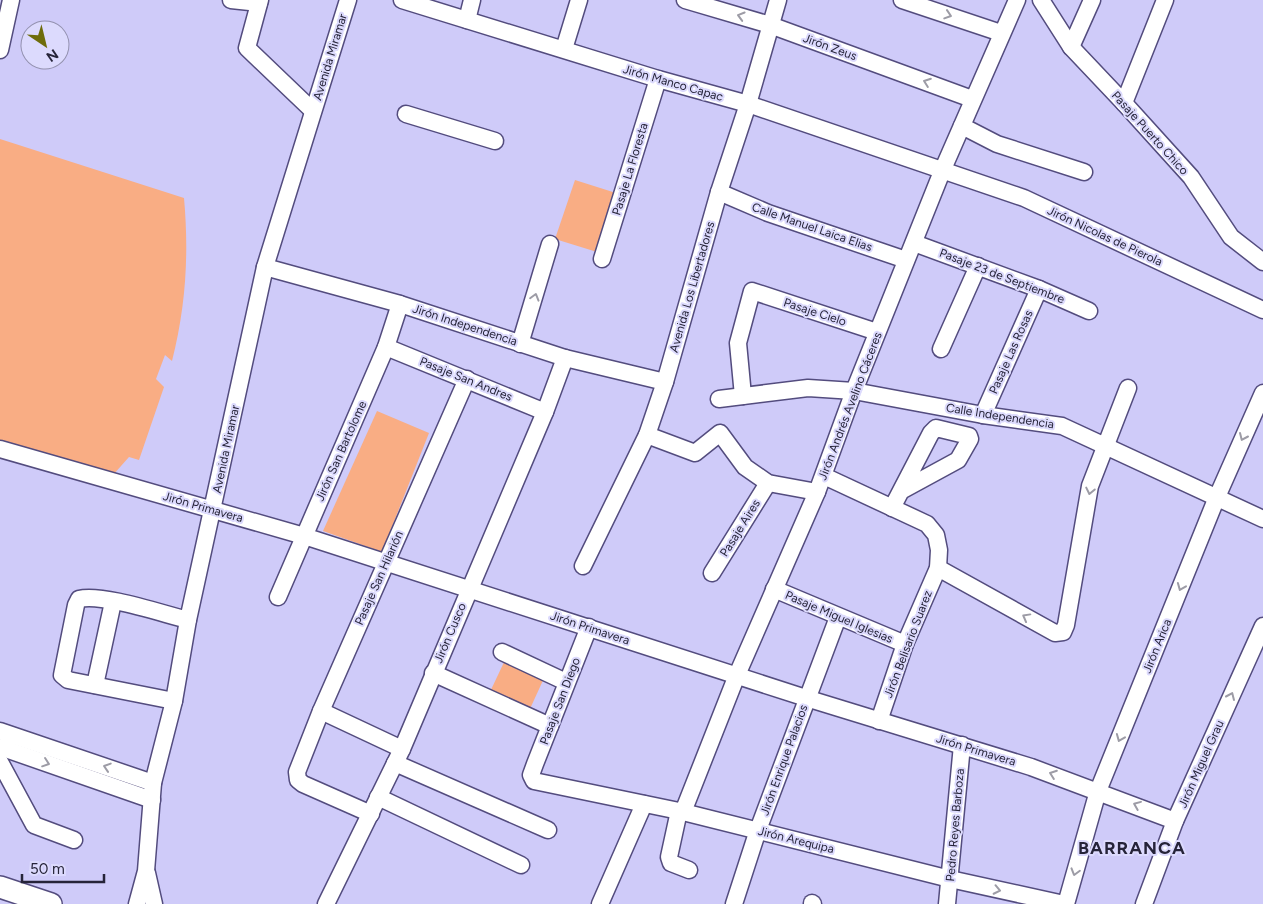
<svg xmlns="http://www.w3.org/2000/svg" width="1263" height="904" font-family="Figtree,sans-serif">
	<style>
		.green { fill: #f9ad84 }
		.lines { fill: none; stroke-linecap: round; stroke-linejoin: round }
		.minor-casing { stroke: #534c7e; stroke-width: 19 }
		.major-casing { stroke: #534c7e; stroke-width: 24 }
		.minor { stroke: #fff; stroke-width: 16 }
		.major { stroke: #fff; stroke-width: 21 }
		.oneway { stroke: #9d9ca6 }
		.labels { text-anchor: middle; stroke-width: 4; stroke-linejoin: round; paint-order: stroke }
		.street-label { font-size: 12px; fill: #262439; stroke: #dcdafd }
		.district-label { font-size: 18px; font-weight: bold; letter-spacing: 1px; fill: #262439; stroke: #dcdafd }
	</style>
	<rect width="100%" height="100%" fill="#cfcbf9"/>
	<!-- green -->
	<g class="green">
		<path d="M 0,139 L 184,198 C 189,254 186,306 172,361 L 165,355 L 156,379 L 164,387 L 139,460 L 129,457 L 113,475 L 0,446 Z"/>
		<path d="M 575,180 L 616,193 L 597,252 L 555,239 Z"/>
		<path d="M 377,411 L 429,433 L 382,552 L 323,531 Z"/>
		<path d="M 506,658 L 545,676 L 529,711 L 489,694 Z"/>
	</g>
	<g class="lines">
		<defs>
			<g id="minor">
				<path d="M 231,0 L 259,3"/>
				<path d="M 260,0 L 247,48 L 313,111"/>
				<path d="M 402,0 L 658,79 L 748,104 L 1024,198 L 1263,310"/>
				<path d="M 685,0 L 770,25 L 972,99"/>
				<path d="M 902,0 L 1001,33"/>
				<path d="M 1041,0 L 1071,47 L 1124,103 L 1191,177 L 1231,237 L 1263,262"/>
				<path d="M 467,20 L 472,0"/>
				<path d="M 1071,47 L 1092,0"/>
				<path d="M 564,49 L 579,0"/>
				<path d="M 0,50 L 11,0"/>
				<path d="M 1124,103 L 1165,0"/>
				<path d="M 406,114 L 495,141"/>
				<path d="M 962,126 L 997,144 L 1084,172"/>
				<path d="M 719,192 L 768,213 L 906,260"/>
				<path d="M 914,243 L 1039,289 L 1089,311"/>
				<path d="M 602,259 L 658,79"/>
				<path d="M 265,267 L 400,304 L 565,358 L 665,382"/>
				<path d="M 520,344 L 550,244"/>
				<path d="M 386,347 L 545,412"/>
				<path d="M 941,349 L 978,266"/>
				<path d="M 743,396 L 738,343 L 752,291 L 877,332"/>
				<path d="M 719,399 L 808,388 L 854,391 L 983,415 L 1062,426 L 1263,519"/>
				<path d="M 983,415 L 1039,289"/>
				<path d="M 647,435 L 695,453 L 720,433 L 745,467 L 768,483 L 817,492"/>
				<path d="M 0,449 L 304,536 L 806,698 L 1031,767 L 1175,821"/>
				<path d="M 824,476 L 927,524 L 936,535 L 939,550 L 938,568 L 905,644 L 879,721"/>
				<path d="M 892,508 L 931,433 L 936,428 L 969,436 L 970,439 L 958,460 L 901,491"/>
				<path d="M 583,566 L 647,435 L 665,382 L 719,192 L 748,104 L 778,0"/>
				<path d="M 938,568 L 1055,633 L 1063,632 L 1066,625 L 1090,486 L 1128,388"/>
				<path d="M 712,573 L 768,483"/>
				<path d="M 774,589 L 905,644"/>
				<path d="M 278,597 L 386,347 L 400,304"/>
				<path d="M 589,627 L 535,764 L 531,775 L 534,781 L 679,811 L 950,879 L 1064,904"/>
				<path d="M 502,652 L 566,682"/>
				<path d="M 433,673 L 550,726"/>
				<path d="M 95,685 L 113,602"/>
				<path d="M 174,701 L 68,680 L 62,675 L 76,605 L 79,599 C 102,593 163,614 188,620"/>
				<path d="M 321,711 L 402,749"/>
				<path d="M 0,731 L 153,783"/>
				<path d="M 0,747 L 152,800"/>
				<path d="M 0,762 L 34,825 L 74,840"/>
				<path d="M 395,763 L 548,830"/>
				<path d="M 378,797 L 521,865"/>
				<path d="M 679,811 L 669,857 L 671,863 L 689,870"/>
				<path d="M 683,812 L 737,675 L 817,492 L 854,391 L 943,169 L 1017,0"/>
				<path d="M 371,814 L 303,784 L 298,780 L 297,772 L 321,711 L 467,379"/>
				<path d="M 147,873 L 154,904"/>
				<path d="M 812,903 L 813,904"/>
				<path d="M 137,904 L 146,871 L 153,783 L 174,701 L 188,620 L 265,267 L 348,0"/>
				<path d="M 326,904 L 402,749 L 545,412 L 565,358"/>
				<path d="M 600,904 L 644,804"/>
				<path d="M 734,904 L 758,830 L 838,617"/>
				<path d="M 947,904 L 962,745"/>
				<path d="M 1066,904 L 1098,791 L 1217,497 L 1263,393"/>
				<path d="M 1144,904 L 1175,821 L 1263,626"/>
			</g>
			<path id="major" d="M 0,887 L 51,904"/>
		</defs>
		<!-- minor casing -->
		<use href="#minor" class="minor-casing"/>
		<!-- major casing -->
		<use href="#major" class="major-casing"/>
		<!-- minor -->
		<use href="#minor" class="minor"/>
		<!-- major -->
		<use href="#major" class="major"/>
	</g>
	<!-- one-way arrows -->
	<defs><path id="oneway-chevron" d="M-2-3.5L2.5 0L-2 3.5" fill="none" stroke-width="1.6" stroke-linecap="round" stroke-linejoin="round" transform="scale(1.25)"/></defs>
	<g class="oneway">
		<use href="#oneway-chevron" transform="translate(948 15) rotate(18)"/>
		<use href="#oneway-chevron" transform="translate(741 16) rotate(-164)"/>
		<use href="#oneway-chevron" transform="translate(927 82) rotate(-160)"/>
		<use href="#oneway-chevron" transform="translate(535 297) rotate(-74)"/>
		<use href="#oneway-chevron" transform="translate(1243 437) rotate(114)"/>
		<use href="#oneway-chevron" transform="translate(1090 491) rotate(102)"/>
		<use href="#oneway-chevron" transform="translate(1181 587) rotate(112)"/>
		<use href="#oneway-chevron" transform="translate(1026 617) rotate(-151)"/>
		<use href="#oneway-chevron" transform="translate(1231 696) rotate(-66)"/>
		<use href="#oneway-chevron" transform="translate(1120 738) rotate(112)"/>
		<use href="#oneway-chevron" transform="translate(46 763) rotate(19)"/>
		<use href="#oneway-chevron" transform="translate(107 767) rotate(-162)"/>
		<use href="#oneway-chevron" transform="translate(1053 774) rotate(-160)"/>
		<use href="#oneway-chevron" transform="translate(1137 805) rotate(-158)"/>
		<use href="#oneway-chevron" transform="translate(1075 872) rotate(106)"/>
		<use href="#oneway-chevron" transform="translate(997 890) rotate(12)"/>
	</g>
	<g class="labels">
		<!-- street labels -->
		<g class="street-label">
			<text transform="translate(830 47) rotate(20)" y="4">Jirón Zeus</text>
			<text transform="translate(330 57) rotate(-73)" y="4">Avenida Miramar</text>
			<text transform="translate(673 83) rotate(16)" y="4">Jirón Manco Capac</text>
			<text transform="translate(1150 133) rotate(48)" y="4">Pasaje Puerto Chico</text>
			<text transform="translate(630 169) rotate(-73)" y="4">Pasaje La Floresta</text>
			<text transform="translate(812 227) rotate(19)" y="4">Calle Manuel Laica Elias</text>
			<text transform="translate(1105 236) rotate(25)" y="4">Jirón Nicolas de Pierola</text>
			<text transform="translate(1002 276) rotate(21)" y="4">Pasaje 23 de Septiembre</text>
			<text transform="translate(692 287) rotate(-74)" y="4">Avenida Los Libertadores</text>
			<text transform="translate(815 312) rotate(18)" y="4">Pasaje Cielo</text>
			<text transform="translate(465 325) rotate(18)" y="4">Jirón Independencia</text>
			<text transform="translate(1011 352) rotate(-66)" y="4">Pasaje Las Rosas</text>
			<text transform="translate(466 379) rotate(22)" y="4">Pasaje San Andres</text>
			<text transform="translate(850 406) rotate(-69)" y="4">Jirón Andrés Avelino Cáceres</text>
			<text transform="translate(1000 416) rotate(9)" y="4">Calle Independencia</text>
			<text transform="translate(226 449) rotate(-78)" y="4">Avenida Miramar</text>
			<text transform="translate(341 451) rotate(-66)" y="4">Jirón San Bartolome</text>
			<text transform="translate(203 507) rotate(16)" y="4">Jirón Primavera</text>
			<text transform="translate(740 528) rotate(-58)" y="4">Pasaje Aires</text>
			<text transform="translate(379 578) rotate(-66)" y="4">Pasaje San Hilarión</text>
			<text transform="translate(839 617) rotate(23)" y="4">Pasaje Miguel Iglesias</text>
			<text transform="translate(590 628) rotate(18)" y="4">Jirón Primavera</text>
			<text transform="translate(450 633) rotate(-67)" y="4">Jirón Cusco</text>
			<text transform="translate(908 644) rotate(-69)" y="4">Jirón Belisario Suarez</text>
			<text transform="translate(1157 646) rotate(-68)" y="4">Jirón Arica</text>
			<text transform="translate(560 701) rotate(-69)" y="4">Pasaje San Diego</text>
			<text transform="translate(976 750) rotate(17)" y="4">Jirón Primavera</text>
			<text transform="translate(784 760) rotate(-70)" y="4">Jirón Enrique Palacios</text>
			<text transform="translate(1201 764) rotate(-66)" y="4">Jirón Miguel Grau</text>
			<text transform="translate(955 825) rotate(-85)" y="4">Pedro Reyes Barboza</text>
			<text transform="translate(796 840) rotate(14)" y="4">Jirón Arequipa</text>
		</g>
		<!-- district labels -->
		<g class="district-label">
			<text x="1132" y="854">BARRANCA</text>
		</g>
	</g>
	<!-- north arrow -->
	<g transform="translate(45 45) rotate(145)"><circle r="24" fill="#dcdafd" stroke="#9391af"/>
	<path d="M0-4L9 19L0 12L-9 19Z" fill="#6e6c0b"/>
	<text y="-8" font-size="14" font-weight="bold" text-anchor="middle" fill="#262439">N</text>
	</g>
	<!-- scale -->
	<path d="M22 874v8h82v-8" fill="none" stroke="#262439" stroke-width="2.5"/>
	<text x="30" y="874" font-size="15" fill="#262439" stroke="#dcdafd" stroke-width="4" paint-order="stroke">50 m</text>
</svg>
